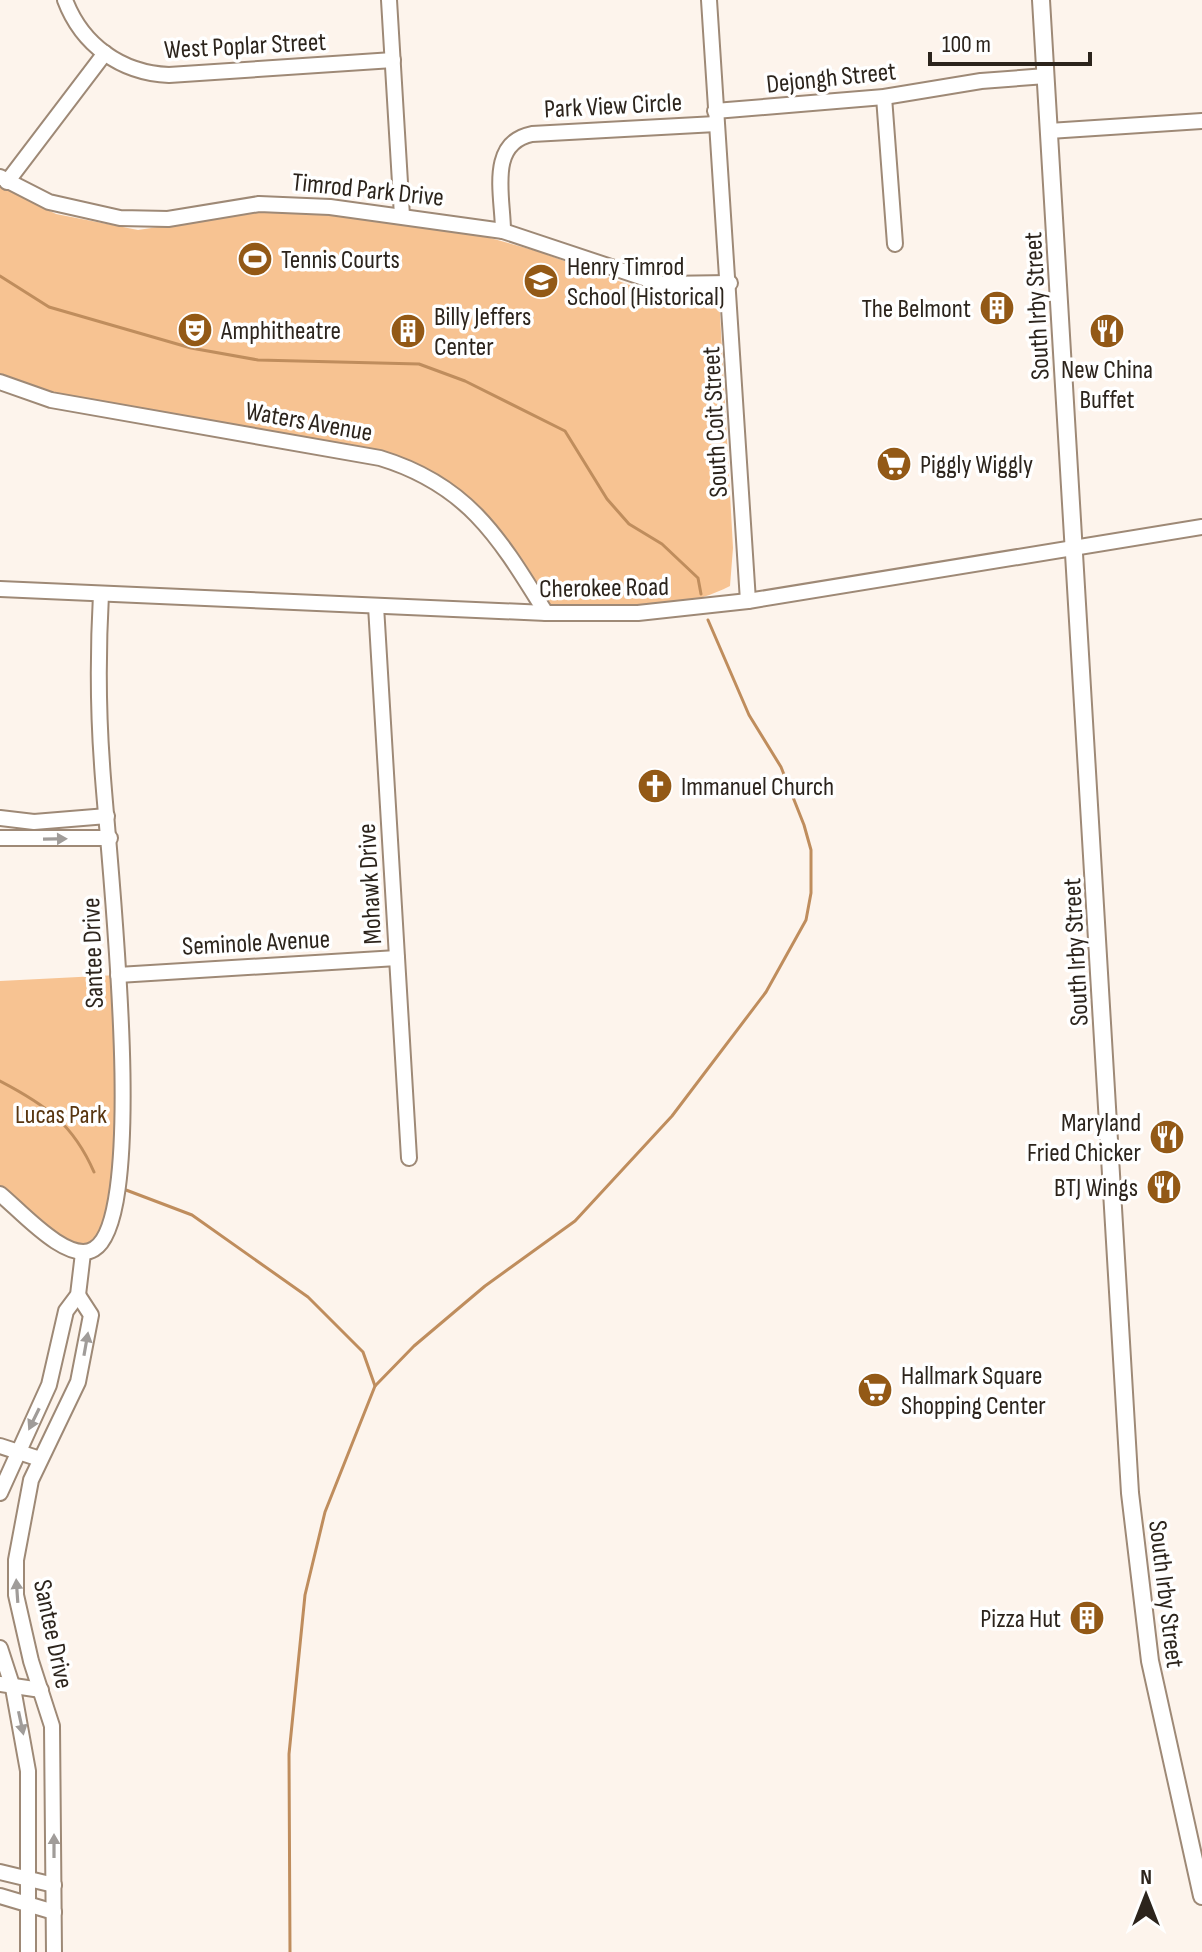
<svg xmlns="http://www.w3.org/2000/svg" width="1202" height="1952" font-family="'Sofia Sans Condensed',sans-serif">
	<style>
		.green { fill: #f7c392 }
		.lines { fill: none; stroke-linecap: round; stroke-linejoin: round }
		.stream { stroke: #bf8d5d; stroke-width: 3 }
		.minor-casing { stroke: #9e8976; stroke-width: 18 }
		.major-casing { stroke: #9e8976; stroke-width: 20 }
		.minor { stroke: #fff; stroke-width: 14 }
		.major { stroke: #fff; stroke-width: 16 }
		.oneway { fill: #a09c99 }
		.labels { text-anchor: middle; stroke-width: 7; stroke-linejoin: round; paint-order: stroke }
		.street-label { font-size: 26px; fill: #2c241c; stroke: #fff }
		.poi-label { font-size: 26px; fill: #2c241c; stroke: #fff; text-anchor: start }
		.park-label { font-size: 26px; fill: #593610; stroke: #fff }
	</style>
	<rect width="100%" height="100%" fill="#fdf4ec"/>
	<!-- green -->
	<g class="green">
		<path d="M 0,186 L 56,214 L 138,230 L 275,209 L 469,232 L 540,252 L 643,290 L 715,293 L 719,296 L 733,548 L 730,586 C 674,615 606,607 545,606 L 507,544 L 405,463 L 67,400 L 0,377 Z"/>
		<path d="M 118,975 L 123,1135 L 108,1231 L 72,1252 L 0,1194 L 0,981 Z"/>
	</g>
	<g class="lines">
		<!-- stream -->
		<g class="stream">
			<path d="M 0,276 L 49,307 L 191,348 L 258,360 L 419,364 L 465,381 L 565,431 L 607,499 L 629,524 L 662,544 L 698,578 L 701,594"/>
			<path d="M 0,1081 C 46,1105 73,1124 94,1172"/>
			<path d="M 126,1190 L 192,1215 L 308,1297 L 363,1352 L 375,1386"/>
			<path d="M 290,1952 L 289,1754 L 305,1595 L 325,1512 L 375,1386 L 414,1346 L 485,1286 L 575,1221 L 672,1116 L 766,992 L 806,920 L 811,893 L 811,850 L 804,825 L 781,767 L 749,715 L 708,620"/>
		</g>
		<defs>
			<g id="minor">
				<path d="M 65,0 C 82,45 121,73 169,75 L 393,60"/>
				<path d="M 389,0 L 402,216"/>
				<path d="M 709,0 L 748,601"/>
				<path d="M 884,97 L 895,244"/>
				<path d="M 715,111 L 884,97 L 981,81 L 1046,76"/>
				<path d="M 1049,131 L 1202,121"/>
				<path d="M 0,177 L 49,202 L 120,218 L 168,219 L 259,204 L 330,207 L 503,231 L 662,284 L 730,283"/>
				<path d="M 7,182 L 105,53"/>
				<path d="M 503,231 C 503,197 487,143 532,134 L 716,124"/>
				<path d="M 0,382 L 51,400 L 380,458 C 469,485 500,539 546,613"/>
				<path d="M 0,589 L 546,613 L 638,613 L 748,601 L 1202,527"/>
				<path d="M 376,606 L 409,1158"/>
				<path d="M 0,818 L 34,822 L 107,816"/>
				<path d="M 0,838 L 110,838"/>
				<path d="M 118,975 L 397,958"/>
				<path d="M 0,1194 C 20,1210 68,1265 94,1249 C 151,1215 106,836 102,764 C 98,709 98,649 101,594"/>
				<path d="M 0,1446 L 40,1459"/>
				<path d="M 0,1493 L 49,1385 L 66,1311 L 78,1295 L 83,1253"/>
				<path d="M 0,1648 L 13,1688 L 28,1771 L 28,1952"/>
				<path d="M 0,1684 L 41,1690"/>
				<path d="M 0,1872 L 54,1885"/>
				<path d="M 0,1896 L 54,1912"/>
				<path d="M 54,1952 L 52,1726 L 31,1661 L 16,1595 L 16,1560 L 31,1480 L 78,1382 L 91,1315 L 78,1295"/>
			</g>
			<path id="major" d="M 1041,0 L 1130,1493 L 1150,1661 L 1202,1896"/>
		</defs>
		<!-- minor casing -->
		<use href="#minor" class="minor-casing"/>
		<!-- major casing -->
		<use href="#major" class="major-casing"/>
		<!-- minor -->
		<use href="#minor" class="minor"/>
		<!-- major -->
		<use href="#major" class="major"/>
	</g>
	<!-- one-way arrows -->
	<defs><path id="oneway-solid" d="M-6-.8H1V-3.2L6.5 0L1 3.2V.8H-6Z" transform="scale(2)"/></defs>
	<g class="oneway">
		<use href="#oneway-solid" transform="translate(55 839) rotate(-1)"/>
		<use href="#oneway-solid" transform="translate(86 1344) rotate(-80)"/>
		<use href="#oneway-solid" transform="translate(34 1419) rotate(116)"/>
		<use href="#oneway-solid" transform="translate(17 1591) rotate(-94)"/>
		<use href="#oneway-solid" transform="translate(21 1723) rotate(78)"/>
		<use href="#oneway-solid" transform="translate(54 1846) rotate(-90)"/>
	</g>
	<!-- icons -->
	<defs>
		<symbol id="stadium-disc" viewBox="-11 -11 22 22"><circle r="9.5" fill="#935916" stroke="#fff"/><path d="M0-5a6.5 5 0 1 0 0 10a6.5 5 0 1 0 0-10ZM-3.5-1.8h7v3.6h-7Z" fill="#fff"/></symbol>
		<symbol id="school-disc" viewBox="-11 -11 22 22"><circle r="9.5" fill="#935916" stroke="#fff"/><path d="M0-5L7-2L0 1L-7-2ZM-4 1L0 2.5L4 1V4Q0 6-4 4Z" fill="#fff"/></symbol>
		<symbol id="building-disc" viewBox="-11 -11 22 22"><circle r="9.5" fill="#935916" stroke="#fff"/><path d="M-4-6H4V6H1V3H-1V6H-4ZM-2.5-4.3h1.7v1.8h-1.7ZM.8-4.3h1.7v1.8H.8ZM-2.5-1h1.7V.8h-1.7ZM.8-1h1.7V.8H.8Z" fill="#fff"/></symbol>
		<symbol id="theatre-disc" viewBox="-11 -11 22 22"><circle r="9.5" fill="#935916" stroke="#fff"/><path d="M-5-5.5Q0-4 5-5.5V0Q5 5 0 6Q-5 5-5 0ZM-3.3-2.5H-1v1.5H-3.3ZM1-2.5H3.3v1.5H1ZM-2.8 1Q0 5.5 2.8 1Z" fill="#fff"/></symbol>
		<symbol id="restaurant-disc" viewBox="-11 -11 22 22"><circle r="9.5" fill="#935916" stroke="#fff"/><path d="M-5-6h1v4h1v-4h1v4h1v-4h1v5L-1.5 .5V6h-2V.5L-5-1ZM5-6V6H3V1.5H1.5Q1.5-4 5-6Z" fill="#fff"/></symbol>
		<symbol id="supermarket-disc" viewBox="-11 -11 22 22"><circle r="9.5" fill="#935916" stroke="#fff"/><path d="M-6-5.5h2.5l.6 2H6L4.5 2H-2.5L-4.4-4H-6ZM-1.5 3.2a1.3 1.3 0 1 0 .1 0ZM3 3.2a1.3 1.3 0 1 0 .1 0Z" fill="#fff"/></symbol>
		<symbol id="church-disc" viewBox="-11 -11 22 22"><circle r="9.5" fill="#935916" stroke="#fff"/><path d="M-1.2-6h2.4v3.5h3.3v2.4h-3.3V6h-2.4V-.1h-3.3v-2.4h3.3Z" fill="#fff"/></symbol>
	</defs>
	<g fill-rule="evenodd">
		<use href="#stadium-disc" x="235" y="239" width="40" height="40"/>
		<use href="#school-disc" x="521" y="261" width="40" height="40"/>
		<use href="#building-disc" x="977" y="288" width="40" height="40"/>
		<use href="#theatre-disc" x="175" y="310" width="40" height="40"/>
		<use href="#building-disc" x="388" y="311" width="40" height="40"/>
		<use href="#restaurant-disc" x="1087" y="311" width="40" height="40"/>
		<use href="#supermarket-disc" x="874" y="444" width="40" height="40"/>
		<use href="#church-disc" x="635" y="766" width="40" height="40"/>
		<use href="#restaurant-disc" x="1147" y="1117" width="40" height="40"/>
		<use href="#restaurant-disc" x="1144" y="1167" width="40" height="40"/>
		<use href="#supermarket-disc" x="855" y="1370" width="40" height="40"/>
		<use href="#building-disc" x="1067" y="1598" width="40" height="40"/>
	</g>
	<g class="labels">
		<!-- street labels -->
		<g class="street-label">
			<text transform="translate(245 45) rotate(-3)" y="9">West Poplar Street</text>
			<text transform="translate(831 77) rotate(-6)" y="9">Dejongh Street</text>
			<text transform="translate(613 105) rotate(-3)" y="9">Park View Circle</text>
			<text transform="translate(368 189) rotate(6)" y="9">Timrod Park Drive</text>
			<text transform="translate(1036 306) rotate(-93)" y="9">South Irby Street</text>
			<text transform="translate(309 421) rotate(10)" y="9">Waters Avenue</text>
			<text transform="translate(714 422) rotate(-93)" y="9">South Coit Street</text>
			<text transform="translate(604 587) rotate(-1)" y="9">Cherokee Road</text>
			<text transform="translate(369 884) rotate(-93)" y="9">Mohawk Drive</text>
			<text transform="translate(256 942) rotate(-3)" y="9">Seminole Avenue</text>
			<text transform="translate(1075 952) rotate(-93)" y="9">South Irby Street</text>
			<text transform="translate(92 953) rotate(-92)" y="9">Santee Drive</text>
			<text transform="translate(1167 1594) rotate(83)" y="9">South Irby Street</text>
			<text transform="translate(54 1634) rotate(78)" y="9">Santee Drive</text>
		</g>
		<!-- poi labels -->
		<g class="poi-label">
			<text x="281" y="268">Tennis Courts</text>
			<text x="567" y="275">Henry Timrod<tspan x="567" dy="30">School (Historical)</tspan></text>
			<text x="971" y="317" text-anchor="end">The Belmont</text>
			<text x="434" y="325">Billy Jeffers<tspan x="434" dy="30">Center</tspan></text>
			<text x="221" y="339">Amphitheatre</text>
			<text x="1107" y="378" text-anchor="middle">New China<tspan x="1107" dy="30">Buffet</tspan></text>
			<text x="920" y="473">Piggly Wiggly</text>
			<text x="681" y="795">Immanuel Church</text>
			<text x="1141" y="1131" text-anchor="end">Maryland<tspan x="1141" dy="30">Fried Chicker</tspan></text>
			<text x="1138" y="1196" text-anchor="end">BTJ Wings</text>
			<text x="901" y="1384">Hallmark Square<tspan x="901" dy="30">Shopping Center</tspan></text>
			<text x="1061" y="1627" text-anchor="end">Pizza Hut</text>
		</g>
		<!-- park labels -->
		<g class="park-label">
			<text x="61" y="1123">Lucas Park</text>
		</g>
	</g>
	<!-- north arrow -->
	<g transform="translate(1146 1896)" stroke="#ffffff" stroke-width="6" paint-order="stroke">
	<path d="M0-6L14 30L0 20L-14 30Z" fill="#2c241c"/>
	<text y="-12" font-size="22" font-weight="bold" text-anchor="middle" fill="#2c241c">N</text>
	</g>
	<!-- scale -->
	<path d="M930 52v12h160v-12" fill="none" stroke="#2c241c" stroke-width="4"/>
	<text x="942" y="52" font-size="24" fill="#2c241c" stroke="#ffffff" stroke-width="6" paint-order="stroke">100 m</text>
</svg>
